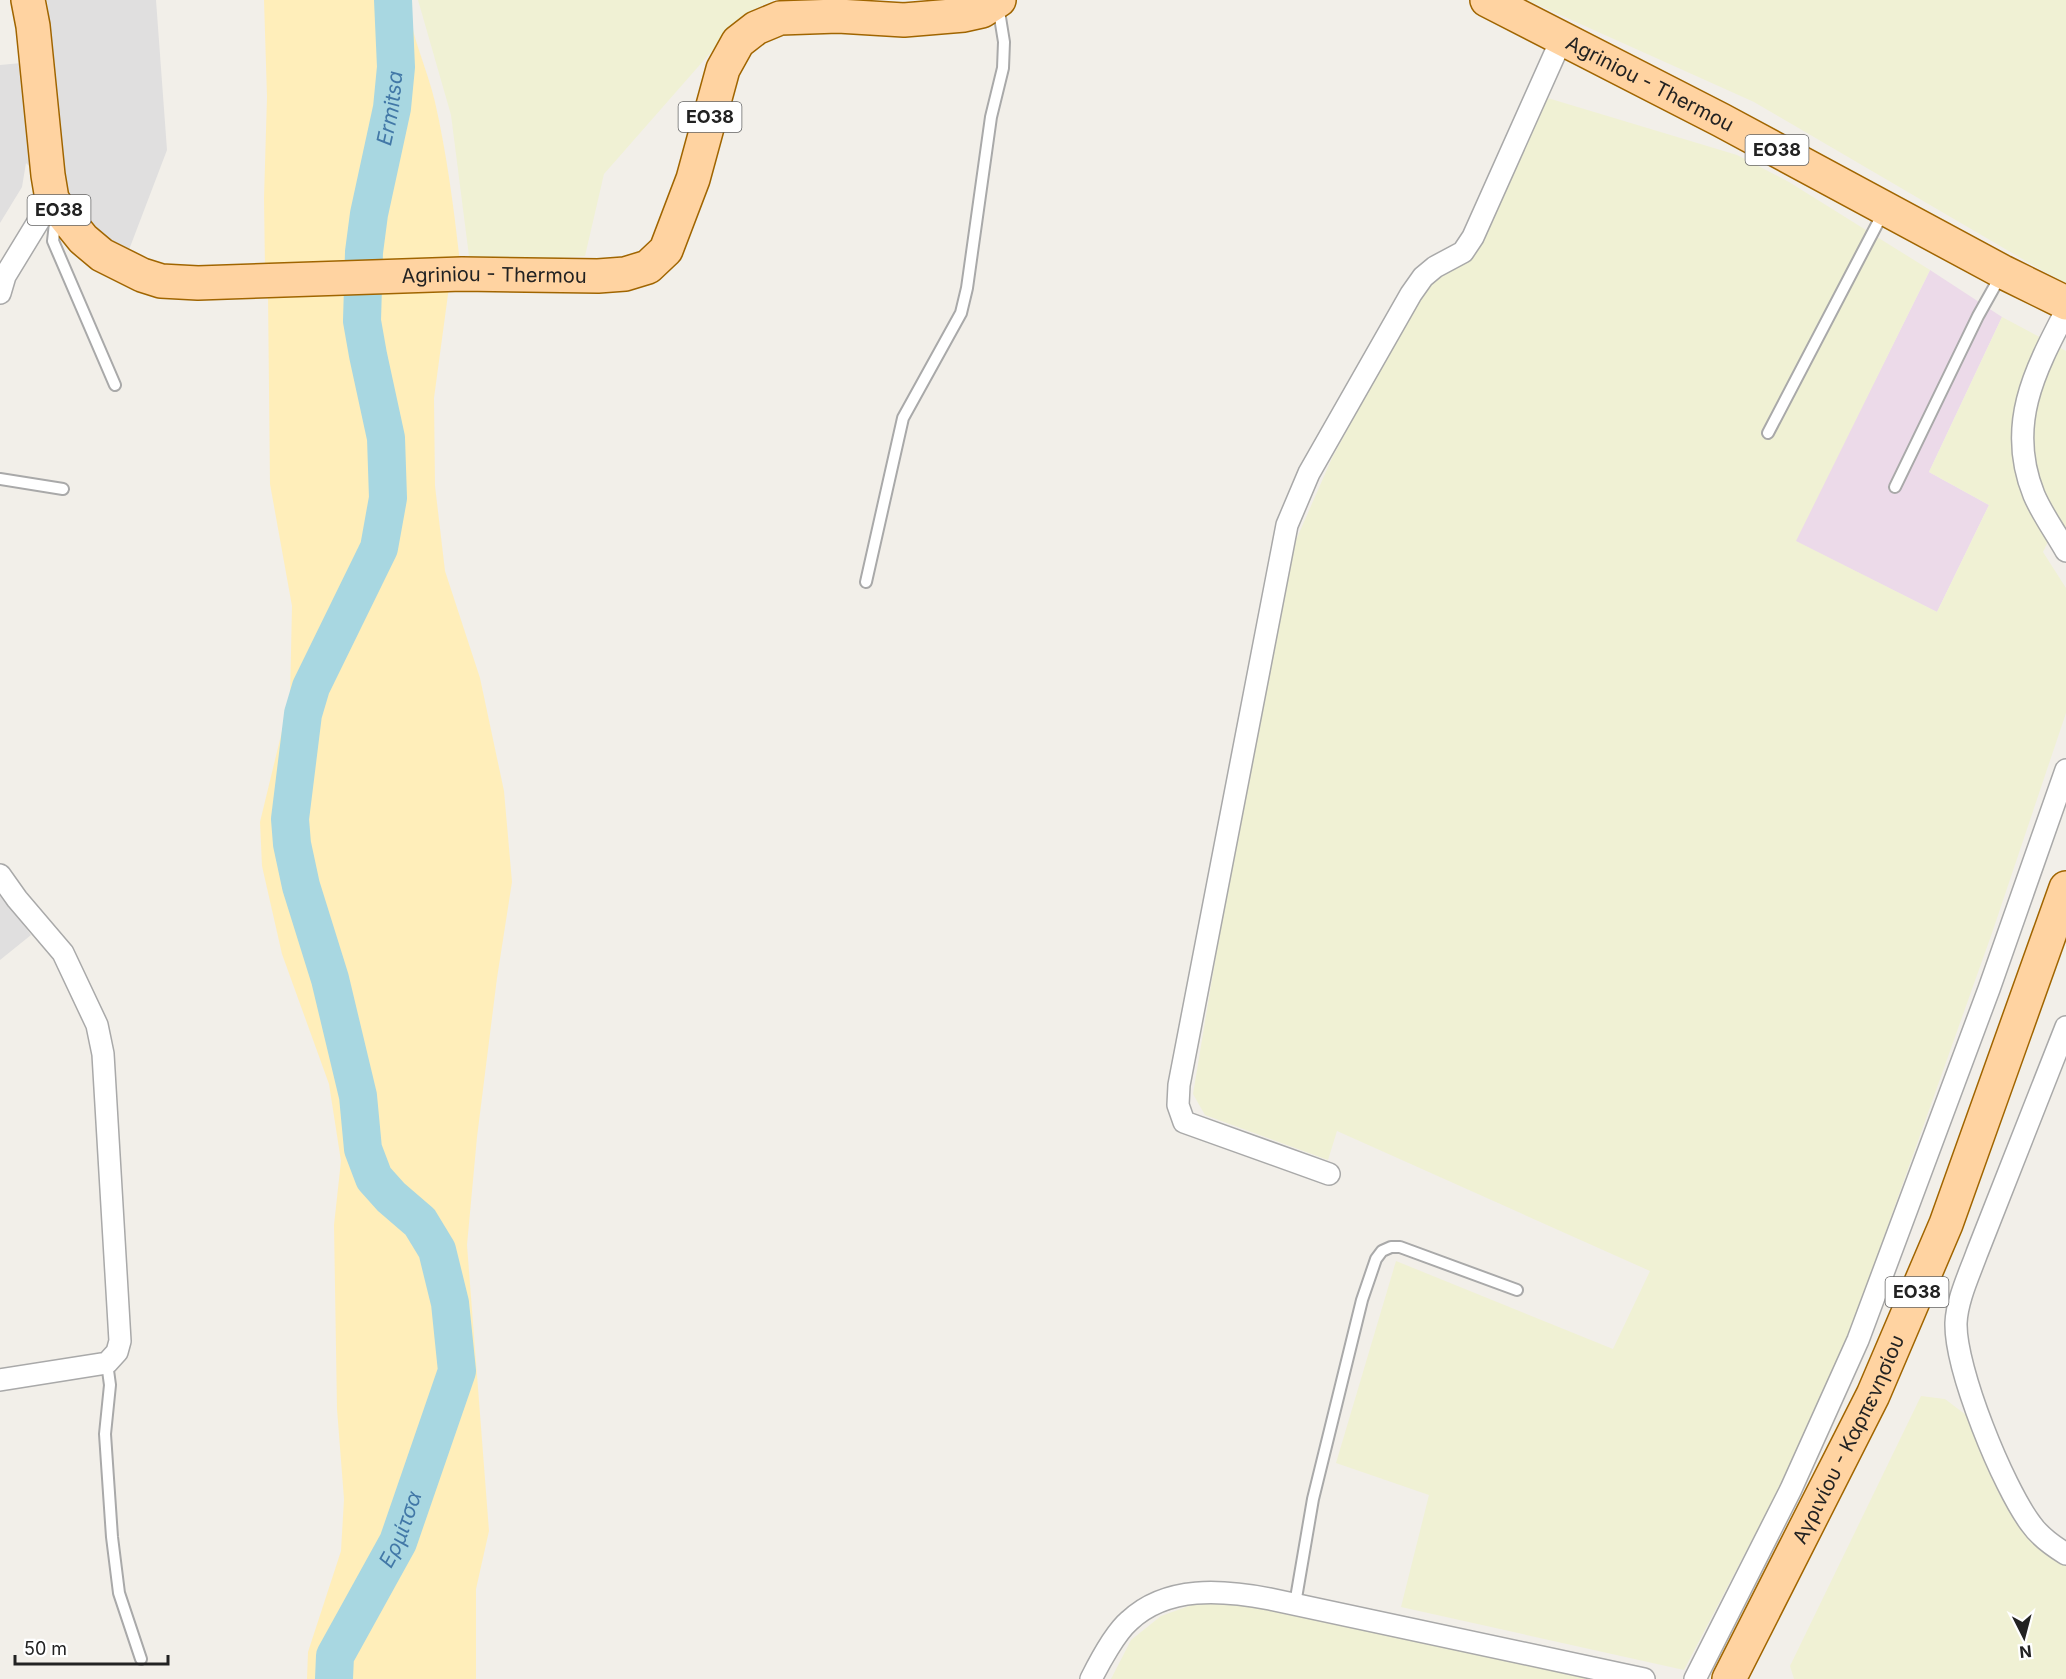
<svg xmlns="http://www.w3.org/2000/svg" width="2066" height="1679" font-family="Inter,sans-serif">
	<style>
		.residential { fill: #e0dfdf }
		.industrial { fill: #ecdae9 }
		.farmland { fill: #f0f1d4 }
		.sand { fill: #ffeeba }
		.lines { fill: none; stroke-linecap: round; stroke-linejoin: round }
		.river { stroke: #a8d7e1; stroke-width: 38 }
		.service-casing { stroke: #a9a9a9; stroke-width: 14 }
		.minor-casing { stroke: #a9a9a9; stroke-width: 24 }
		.primary-casing { stroke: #a06500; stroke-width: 36 }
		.service { stroke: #fff; stroke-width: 10 }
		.minor { stroke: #fff; stroke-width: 21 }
		.primary { stroke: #ffd3a1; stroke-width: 33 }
		.labels { text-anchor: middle; stroke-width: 5; stroke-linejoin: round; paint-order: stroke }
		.shield { fill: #fff; stroke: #646464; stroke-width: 1.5 }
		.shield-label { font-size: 18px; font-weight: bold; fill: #222 }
		.street-label { font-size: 20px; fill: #222; stroke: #fff }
		.water-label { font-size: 21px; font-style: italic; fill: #4278a7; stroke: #fff }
	</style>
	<rect width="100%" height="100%" fill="#f2efe9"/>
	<!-- residential -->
	<g class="residential">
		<path d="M 47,0 L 156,0 L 167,150 L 127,255 L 84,221 L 26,163 L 22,187 L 0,223 L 0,65 L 54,60 Z"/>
		<path d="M 0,893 L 31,935 L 0,960 Z"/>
	</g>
	<!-- industrial -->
	<path class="industrial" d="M 1930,270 L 2002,317 L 1929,472 L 1989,505 L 1937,612 L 1795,541 Z"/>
	<!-- farmland -->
	<g class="farmland">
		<path d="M 418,0 L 774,0 L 754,9 L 726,35 L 604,174 L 585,256 L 470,264 L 451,115 Z"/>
		<path d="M 1527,0 L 2066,0 L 2066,283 L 2036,267 L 1754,102 Z"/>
		<path d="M 1541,96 L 1737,155 L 1789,182 L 1930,270 L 1796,541 L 1937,612 L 1989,505 L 1929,472 L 2002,317 L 2066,351 L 2066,527 L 2057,523 L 2043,552 L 2066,588 L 2066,713 L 1992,933 L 1850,1332 L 1788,1471 L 1684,1670 L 1401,1607 L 1429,1495 L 1336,1463 L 1396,1261 L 1613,1349 L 1650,1271 L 1337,1131 L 1328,1160 L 1205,1115 L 1193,1094 L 1243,792 L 1296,540 L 1332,458 L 1430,278 L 1473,254 Z"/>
		<path d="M 1921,1396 L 1945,1399 L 1966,1415 L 1982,1443 L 2066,1561 L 2066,1679 L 1794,1679 L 1790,1666 Z"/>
		<path d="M 1200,1602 L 1239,1602 L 1602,1679 L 1111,1679 L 1131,1640 L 1161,1616 Z"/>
	</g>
	<!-- sand -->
	<g class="sand">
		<path d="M 264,0 L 407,0 C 411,36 427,68 435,102 C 447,155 454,209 460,263 L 265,270 L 264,198 L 267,97 Z"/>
		<path d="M 449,287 L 434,398 L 435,486 L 445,571 L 480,678 L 504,791 L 512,882 L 497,978 L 477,1137 L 467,1245 L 489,1531 L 476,1589 L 476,1679 L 307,1679 L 308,1652 L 341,1551 L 344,1499 L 337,1409 L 334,1225 L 341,1161 L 329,1084 L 282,954 L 262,866 L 260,822 L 290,698 L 292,606 L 270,484 L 268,294 Z"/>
	</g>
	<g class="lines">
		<!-- river -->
		<path class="river" id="s1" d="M 334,1679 L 335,1656 L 398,1542 L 457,1371 L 450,1303 L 437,1250 L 420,1222 L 391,1197 L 374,1178 L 363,1149 L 358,1096 L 330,979 L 301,886 L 292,844 L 290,819 L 303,714 L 311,687 L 379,548 L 388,498 L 386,438 L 368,355 L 362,321 L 364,252 L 369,214 L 392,108 L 396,67 L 393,0"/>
		<defs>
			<g id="service">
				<path d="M 56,214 L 53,241 L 115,385"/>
				<path d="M 1768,433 L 1884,211"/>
				<path d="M 0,479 L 63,489"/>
				<path d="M 1895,487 L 1978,316 L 2001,275"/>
				<path d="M 866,582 L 903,418 L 961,313 L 967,288 L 991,117 L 1003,68 L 1004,42 L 998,5"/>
				<path d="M 107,1363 L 110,1385 L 105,1434 L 112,1537 L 119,1593 L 141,1659"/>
				<path d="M 1295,1604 L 1313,1499 L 1362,1300 L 1376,1259 L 1382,1251 L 1391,1247 L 1400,1247 L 1517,1290"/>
			</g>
			<g id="minor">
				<path d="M 0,293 L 5,276 L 52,199"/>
				<path d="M 2066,311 C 2034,372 2006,426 2034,495 C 2042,514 2056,533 2066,551"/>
				<path d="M 0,875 L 17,899 L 63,953 L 97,1025 L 103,1054 L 120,1341 L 117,1352 L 107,1363 L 0,1380"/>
				<path d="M 2066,1027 L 1977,1253 C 1969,1275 1957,1300 1956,1323 C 1955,1369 2003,1487 2031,1524 C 2040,1537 2053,1546 2066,1554"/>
				<path d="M 1329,1174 L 1184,1122 L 1178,1105 L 1179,1085 L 1287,525 L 1309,473 L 1411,294 L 1423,277 L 1435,267 L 1463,252 L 1473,237 L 1562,38"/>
				<path d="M 1091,1679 C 1099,1663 1116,1632 1129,1621 C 1167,1585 1223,1590 1270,1599 L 1644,1679"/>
				<path d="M 1695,1679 L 1791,1489 L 1858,1340 L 1989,989 L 2066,770"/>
			</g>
			<g id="primary">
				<path id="s2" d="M 28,0 L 33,26 L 48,175 L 52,199 L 58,208 L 83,239 L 102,255 L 142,275 L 161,281 L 198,283 L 462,274 L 598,276 L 625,274 L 648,267 L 666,250 L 693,179 L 723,69 L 738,42 L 756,28 L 780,18 L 838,16 L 904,20 L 964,15 L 982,11 L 999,0"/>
				<path id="s3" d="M 1487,0 L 1721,120 L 2003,272 L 2066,303"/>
				<path id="s4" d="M 1729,1679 L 1873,1395 L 1946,1224 L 2066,888"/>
			</g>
		</defs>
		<!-- service casing -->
		<use href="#service" class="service-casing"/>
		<!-- minor casing -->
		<use href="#minor" class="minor-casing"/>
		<!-- primary casing -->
		<use href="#primary" class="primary-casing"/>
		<!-- service -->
		<use href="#service" class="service"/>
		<!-- minor -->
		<use href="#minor" class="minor"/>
		<!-- primary -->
		<use href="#primary" class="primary"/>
	</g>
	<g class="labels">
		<!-- shield labels -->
		<g class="shield">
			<rect x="678.5" y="102" width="63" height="30" rx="4.5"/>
			<rect x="1745.5" y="135" width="63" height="30" rx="4.5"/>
			<rect x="27.5" y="195" width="63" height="30" rx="4.5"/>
			<rect x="1885.5" y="1277" width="63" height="30" rx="4.5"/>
		</g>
		<g class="shield-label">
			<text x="710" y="123">ΕΟ38</text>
			<text x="1777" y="156">ΕΟ38</text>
			<text x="59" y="216">ΕΟ38</text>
			<text x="1917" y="1298">ΕΟ38</text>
		</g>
		<!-- street labels -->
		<g class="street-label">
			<text dy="7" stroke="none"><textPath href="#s3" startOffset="183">Agriniou - Thermou</textPath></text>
			<text dy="7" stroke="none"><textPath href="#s2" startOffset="674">Agriniou - Thermou</textPath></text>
			<text dy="7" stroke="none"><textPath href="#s4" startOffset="268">Αγρινίου - Καρπενησίου</textPath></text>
		</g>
		<!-- water labels -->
		<g class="water-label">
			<text dy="7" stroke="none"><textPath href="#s1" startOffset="1658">Ermitsa</textPath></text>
			<text dy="7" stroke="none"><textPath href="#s1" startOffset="166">Ερμίτσα</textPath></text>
		</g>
	</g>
	<!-- north arrow -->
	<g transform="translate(2024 1637) rotate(174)" stroke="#ffffff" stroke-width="4.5" paint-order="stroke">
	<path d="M0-4.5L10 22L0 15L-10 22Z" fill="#222222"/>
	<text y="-9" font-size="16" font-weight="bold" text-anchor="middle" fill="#222222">N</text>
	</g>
	<!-- scale -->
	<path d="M15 1655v9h153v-9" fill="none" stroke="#222222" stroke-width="3"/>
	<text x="24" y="1655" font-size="18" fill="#222222" stroke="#ffffff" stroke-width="4.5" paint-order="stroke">50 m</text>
</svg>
